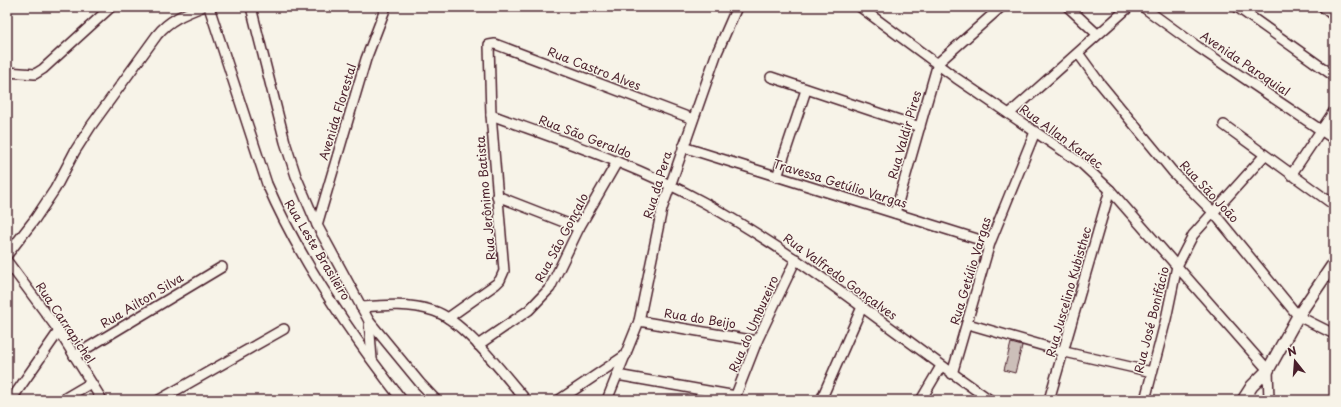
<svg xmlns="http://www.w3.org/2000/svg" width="1341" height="407" font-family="'Playpen Sans',sans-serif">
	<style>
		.building { fill: #ccbfb9; stroke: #4a1f2b }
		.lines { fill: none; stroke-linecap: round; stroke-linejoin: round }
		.minor-casing { stroke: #4a1f2b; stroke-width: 12 }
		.tertiary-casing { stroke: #4a1f2b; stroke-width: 14 }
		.minor { stroke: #f7f3e8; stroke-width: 9 }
		.tertiary { stroke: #f7f3e8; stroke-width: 11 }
		.labels { text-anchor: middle; stroke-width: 3; stroke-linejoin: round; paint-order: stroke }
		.street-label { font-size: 12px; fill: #4a1f2b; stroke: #f7f3e8 }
	</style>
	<rect width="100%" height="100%" fill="#f7f3e8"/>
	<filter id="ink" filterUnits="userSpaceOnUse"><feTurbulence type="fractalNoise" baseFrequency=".025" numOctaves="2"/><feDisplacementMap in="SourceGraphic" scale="8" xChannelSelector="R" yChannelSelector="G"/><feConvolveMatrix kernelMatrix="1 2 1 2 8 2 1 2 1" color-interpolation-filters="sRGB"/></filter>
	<g filter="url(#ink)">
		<!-- building -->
		<path class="building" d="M 1011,343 L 1022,346 L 1015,373 L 1004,370 Z"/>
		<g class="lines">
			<defs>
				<g id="minor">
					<path d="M 209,7 L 267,184 C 300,260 351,335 402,400"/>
					<path d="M 251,7 L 285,142 L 296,176 L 317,225 L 369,321 L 420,383 L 436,400"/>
					<path d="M 860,7 L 956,78 L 1081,163 L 1110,190 L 1268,370 L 1269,400"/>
					<path d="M 1068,7 L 1097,34"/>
					<path d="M 1143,7 L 1198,47 L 1334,139"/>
					<path d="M 1237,7 L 1334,76"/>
					<path d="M 1323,7 L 1334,16"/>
					<path d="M 1078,53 L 1099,82 L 1173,172 L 1213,212 L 1298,316 L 1334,334"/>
					<path d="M 7,72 L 35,74 L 43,69 L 111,7"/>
					<path d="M 771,77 L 920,127"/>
					<path d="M 1009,114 L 1129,7"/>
					<path d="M 491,115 C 562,141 636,165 703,202 C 805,258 895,334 990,400"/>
					<path d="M 1224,125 L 1334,205"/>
					<path d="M 683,147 L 990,243"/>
					<path d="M 1291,175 L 1334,111"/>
					<path d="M 777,177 L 806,90"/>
					<path d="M 497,196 L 579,228"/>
					<path d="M 895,213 L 938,63 L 1001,7"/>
					<path d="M 317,225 L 366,59 L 386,7"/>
					<path d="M 7,255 L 35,219 L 55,189 L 75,151 L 91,126 L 157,35 C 169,20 184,14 202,7"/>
					<path d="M 7,261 L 59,331 L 102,400"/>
					<path d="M 361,307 C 386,305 409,303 434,311 C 463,320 505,376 526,400"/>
					<path d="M 448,318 L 496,284 L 500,280 L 504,271 L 491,115 L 489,45 L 495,44 L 693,119"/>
					<path d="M 369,321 L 372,359"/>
					<path d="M 639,321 L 757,341"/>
					<path d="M 968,324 L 1065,352 L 1152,372"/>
					<path d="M 478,345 L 529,310 L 550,288 L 579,228 L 617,162"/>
					<path d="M 74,356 L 222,267"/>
					<path d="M 952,374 L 990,243 L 1035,132"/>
					<path d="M 617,375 L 736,396"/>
					<path d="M 11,400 L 59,331"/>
					<path d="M 62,400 L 91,383"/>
					<path d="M 159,400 L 284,329"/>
					<path d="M 559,400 L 626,355"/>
					<path d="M 607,400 L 639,321 L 662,209 L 716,55 L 737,7"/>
					<path d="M 734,400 L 757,341 L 796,259"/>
					<path d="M 821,400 L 862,307"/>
					<path d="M 921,400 L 941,366"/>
					<path d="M 1049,400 L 1110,190"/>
					<path d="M 1145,400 L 1166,319 L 1177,266 L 1193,235 L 1264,156"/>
				</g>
				<path id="tertiary" d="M 1243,400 L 1252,386 L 1268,370 L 1298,316 L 1334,263"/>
			</defs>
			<!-- minor casing -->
			<use href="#minor" class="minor-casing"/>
			<!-- tertiary casing -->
			<use href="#tertiary" class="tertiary-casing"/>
			<!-- minor -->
			<use href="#minor" class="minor"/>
			<!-- tertiary -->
			<use href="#tertiary" class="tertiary"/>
		</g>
	</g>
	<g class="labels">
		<!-- street labels -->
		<g class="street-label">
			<text transform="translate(1245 64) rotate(34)" y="4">Avenida Paroquial</text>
			<text transform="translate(594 69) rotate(21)" y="4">Rua Castro Alves</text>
			<text transform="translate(338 112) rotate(-73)" y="4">Avenida Florestal</text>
			<text transform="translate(905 135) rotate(-74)" y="4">Rua Valdir Pires</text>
			<text transform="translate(585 137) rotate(21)" y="4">Rua São Geraldo</text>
			<text transform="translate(1061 137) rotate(36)" y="4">Rua Allan Kardec</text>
			<text transform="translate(840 184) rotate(17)" y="4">Travessa Getúlio Vargas</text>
			<text transform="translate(658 185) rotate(-73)" y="4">Rua da Pera</text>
			<text transform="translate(1209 192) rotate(47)" y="4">Rua São João</text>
			<text transform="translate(486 198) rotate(-95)" y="4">Rua Jerônimo Batista</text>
			<text transform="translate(562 238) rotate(-62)" y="4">Rua São Gonçalo</text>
			<text transform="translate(317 250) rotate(59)" y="4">Rua Leste Brasileiro</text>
			<text transform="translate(971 271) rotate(-73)" y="4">Rua Getúlio Vargas</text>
			<text transform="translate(840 277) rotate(36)" y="4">Rua Valfredo Gonçalves</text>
			<text transform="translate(1069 292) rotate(-74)" y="4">Rua Juscelino Kubisthec</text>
			<text transform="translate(142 301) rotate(-31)" y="4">Rua Ailton Silva</text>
			<text transform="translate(700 319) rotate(9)" y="4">Rua do Beijo</text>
			<text transform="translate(1152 320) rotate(-76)" y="4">Rua José Bonifácio</text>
			<text transform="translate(65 323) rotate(56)" y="4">Rua Carrapichel</text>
			<text transform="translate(754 324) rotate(-66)" y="4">Rua do Umbuzeiro</text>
		</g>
	</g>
	<!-- margin -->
	<rect width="1341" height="407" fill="none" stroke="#f7f3e8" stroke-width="24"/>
	<rect x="12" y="12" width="1317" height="383" fill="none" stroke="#4a1f2b" stroke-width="1.5" filter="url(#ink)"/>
	<!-- north arrow -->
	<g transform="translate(1295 361) rotate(343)" stroke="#f7f3e8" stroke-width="3" paint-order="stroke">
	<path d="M0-3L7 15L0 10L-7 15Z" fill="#4a1f2b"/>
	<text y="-6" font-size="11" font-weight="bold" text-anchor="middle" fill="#4a1f2b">N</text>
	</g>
</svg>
